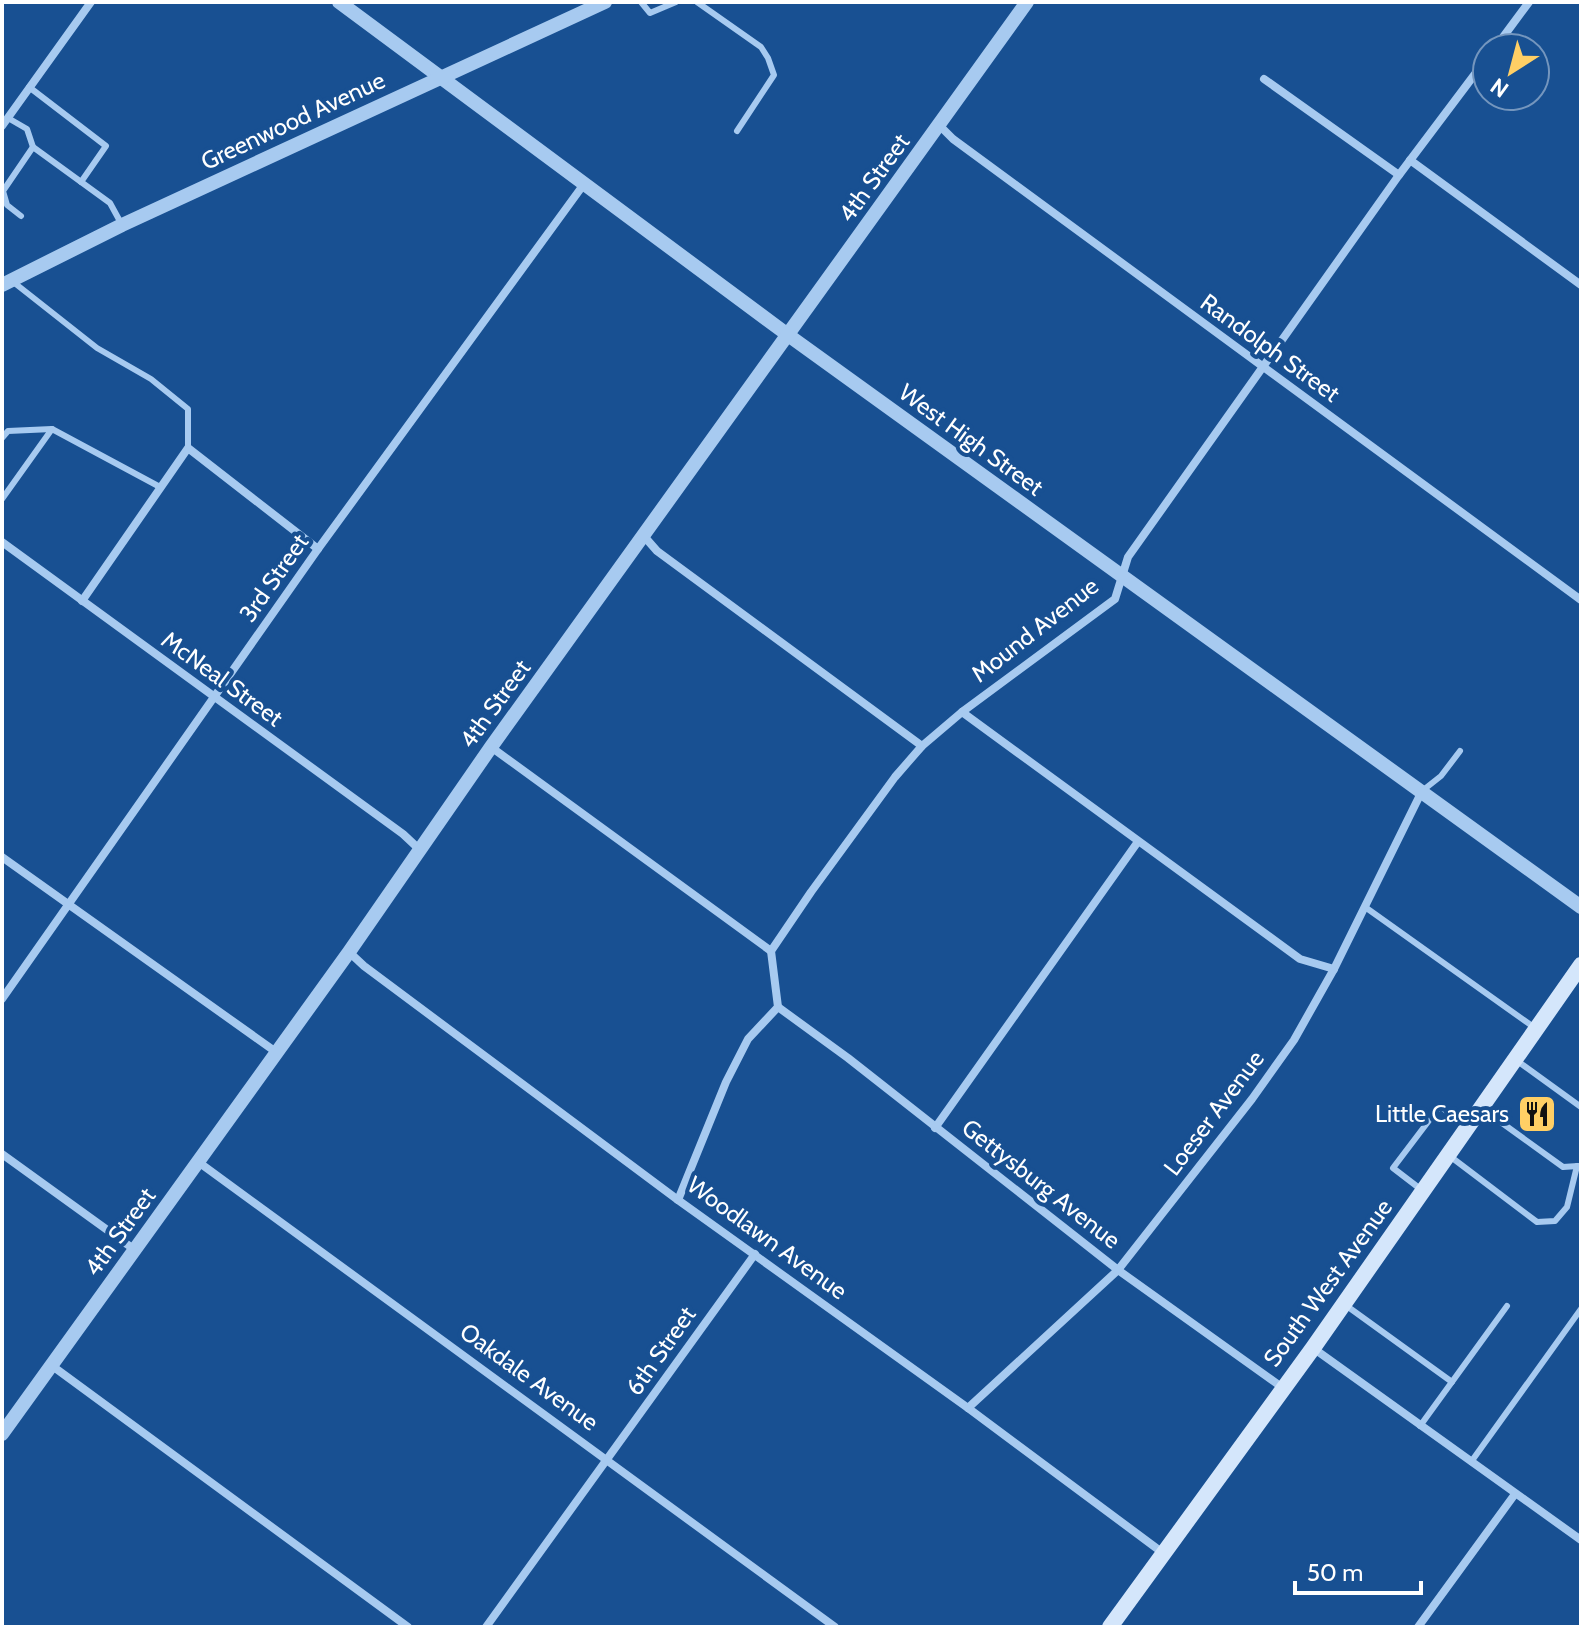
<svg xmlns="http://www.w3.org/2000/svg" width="1583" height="1629" font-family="Cabin,sans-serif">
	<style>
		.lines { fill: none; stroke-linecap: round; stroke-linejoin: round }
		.service { stroke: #a7caf0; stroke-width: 6 }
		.minor { stroke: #a7caf0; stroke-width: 8 }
		.tertiary { stroke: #a7caf0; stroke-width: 14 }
		.secondary { stroke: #d4e6fb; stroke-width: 16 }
		.labels { text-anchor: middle; stroke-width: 8; stroke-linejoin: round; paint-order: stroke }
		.street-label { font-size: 24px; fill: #fff; stroke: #185092 }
		.poi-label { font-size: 24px; fill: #fff; stroke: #185092; text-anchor: end }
	</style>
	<rect width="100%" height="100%" fill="#185092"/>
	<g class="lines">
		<!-- service -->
		<g class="service">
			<path d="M 641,2 L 650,13 L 676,2"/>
			<path d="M 697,2 L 761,47 L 768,58 L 774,75 L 737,131"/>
			<path d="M 29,87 L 106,146 L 81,182"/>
			<path d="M 8,118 L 27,129 L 33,147"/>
			<path d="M 21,216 L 7,205 L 3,191 L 33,147 L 110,203 L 122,225"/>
			<path d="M 12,281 L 97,348 L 151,379 L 188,409 L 188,448"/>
			<path d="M 2,438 L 8,431 L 52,429"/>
			<path d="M 2,499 L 52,429 L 160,487"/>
			<path d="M 1422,791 L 1441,776 L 1460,751"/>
			<path d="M 1365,907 L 1535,1028"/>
			<path d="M 1516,1060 L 1581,1107"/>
			<path d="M 1484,1110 L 1563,1167 L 1578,1166"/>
			<path d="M 1451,1157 L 1537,1222 L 1555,1221 L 1567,1207 L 1577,1166"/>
			<path d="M 1423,1191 L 1393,1168 L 1440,1106 L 1465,1126"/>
			<path d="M 1344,1304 L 1452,1382"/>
			<path d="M 1420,1426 L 1507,1306"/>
			<path d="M 1471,1462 L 1581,1309"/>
		</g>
		<!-- minor -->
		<g class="minor">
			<path d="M 1495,48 L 1529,2"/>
			<path d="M 1264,79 L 1399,175"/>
			<path d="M 939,125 L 953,139 L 1581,600"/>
			<path d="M 2,126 L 91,2"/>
			<path d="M 1410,160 L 1581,285"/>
			<path d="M 643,535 L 657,551 L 922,746"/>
			<path d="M 2,542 L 403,834 L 419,849"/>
			<path d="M 82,601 L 188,448 L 318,549"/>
			<path d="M 962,712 L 1300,959 L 1334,969"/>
			<path d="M 491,747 L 771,951"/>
			<path d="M 2,857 L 276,1052"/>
			<path d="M 349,952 L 364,966 L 678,1200 L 968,1408 L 1163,1553"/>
			<path d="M 2,999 L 318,549 L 584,184"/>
			<path d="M 778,1007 L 848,1058 L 1118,1270 L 1283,1388"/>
			<path d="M 935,1128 L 1137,843"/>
			<path d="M 2,1154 L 135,1250"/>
			<path d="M 197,1161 L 835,1627"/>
			<path d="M 678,1200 L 726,1082 L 748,1039 L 778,1007 L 771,951 L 811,892 L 895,777 L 922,746 L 962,712 L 1115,599 L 1128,557 L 1399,175 L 1487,58"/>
			<path d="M 1313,1348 L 1581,1540"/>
			<path d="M 51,1365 L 408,1627"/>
			<path d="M 968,1408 L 1118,1270 L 1252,1099 L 1294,1040 L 1334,969 L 1422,791"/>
			<path d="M 486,1627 L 755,1254"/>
			<path d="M 1418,1627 L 1515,1494"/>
		</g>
		<!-- tertiary -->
		<g class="tertiary">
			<path d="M 339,2 L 788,335 L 1581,907"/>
			<path d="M 2,285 L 122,225 L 605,2"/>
			<path d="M 2,1434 L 349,952 L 491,747 L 1027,2"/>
		</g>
		<!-- secondary -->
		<path class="secondary" d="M 1110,1627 L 1313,1348 L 1581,965"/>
	</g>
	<!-- icons -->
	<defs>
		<symbol id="restaurant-square" viewBox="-11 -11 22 22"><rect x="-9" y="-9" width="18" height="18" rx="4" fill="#ffcf65" stroke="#185092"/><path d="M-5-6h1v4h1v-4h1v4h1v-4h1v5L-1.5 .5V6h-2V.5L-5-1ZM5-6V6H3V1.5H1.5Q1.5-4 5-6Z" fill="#111"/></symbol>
	</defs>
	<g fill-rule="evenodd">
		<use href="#restaurant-square" x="1515" y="1092" width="44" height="44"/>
	</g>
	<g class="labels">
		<!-- street labels -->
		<g class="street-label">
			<text transform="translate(293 121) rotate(-25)" y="8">Greenwood Avenue</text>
			<text transform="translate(874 178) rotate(-54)" y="8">4th Street</text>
			<text transform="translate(1270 348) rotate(36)" y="8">Randolph Street</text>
			<text transform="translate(971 440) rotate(36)" y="8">West High Street</text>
			<text transform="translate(274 578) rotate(-55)" y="8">3rd Street</text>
			<text transform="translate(1035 630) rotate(-38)" y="8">Mound Avenue</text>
			<text transform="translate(222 679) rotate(36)" y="8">McNeal Street</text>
			<text transform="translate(495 704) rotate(-54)" y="8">4th Street</text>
			<text transform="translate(1214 1113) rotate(-53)" y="8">Loeser Avenue</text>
			<text transform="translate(1041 1184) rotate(38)" y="8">Gettysburg Avenue</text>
			<text transform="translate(120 1232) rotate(-54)" y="8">4th Street</text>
			<text transform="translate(767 1238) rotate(36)" y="8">Woodlawn Avenue</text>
			<text transform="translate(1328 1283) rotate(-54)" y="8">South West Avenue</text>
			<text transform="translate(661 1351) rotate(-55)" y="8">6th Street</text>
			<text transform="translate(529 1377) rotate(36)" y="8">Oakdale Avenue</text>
		</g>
		<!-- poi labels -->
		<g class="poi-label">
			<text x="1509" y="1122">Little Caesars</text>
		</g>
	</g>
	<!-- border -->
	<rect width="1583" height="1629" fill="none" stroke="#ffffff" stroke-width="8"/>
	<!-- north arrow -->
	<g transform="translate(1511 72) rotate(216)"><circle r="38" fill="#185092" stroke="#7496be" stroke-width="2"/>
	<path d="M0-6L14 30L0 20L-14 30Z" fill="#ffcf65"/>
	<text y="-12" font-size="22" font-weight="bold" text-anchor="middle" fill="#ffffff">N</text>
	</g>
	<!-- scale -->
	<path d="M1295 1581v12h126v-12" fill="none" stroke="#ffffff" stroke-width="4"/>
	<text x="1307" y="1581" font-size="24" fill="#ffffff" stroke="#185092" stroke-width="6" paint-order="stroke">50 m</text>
</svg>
